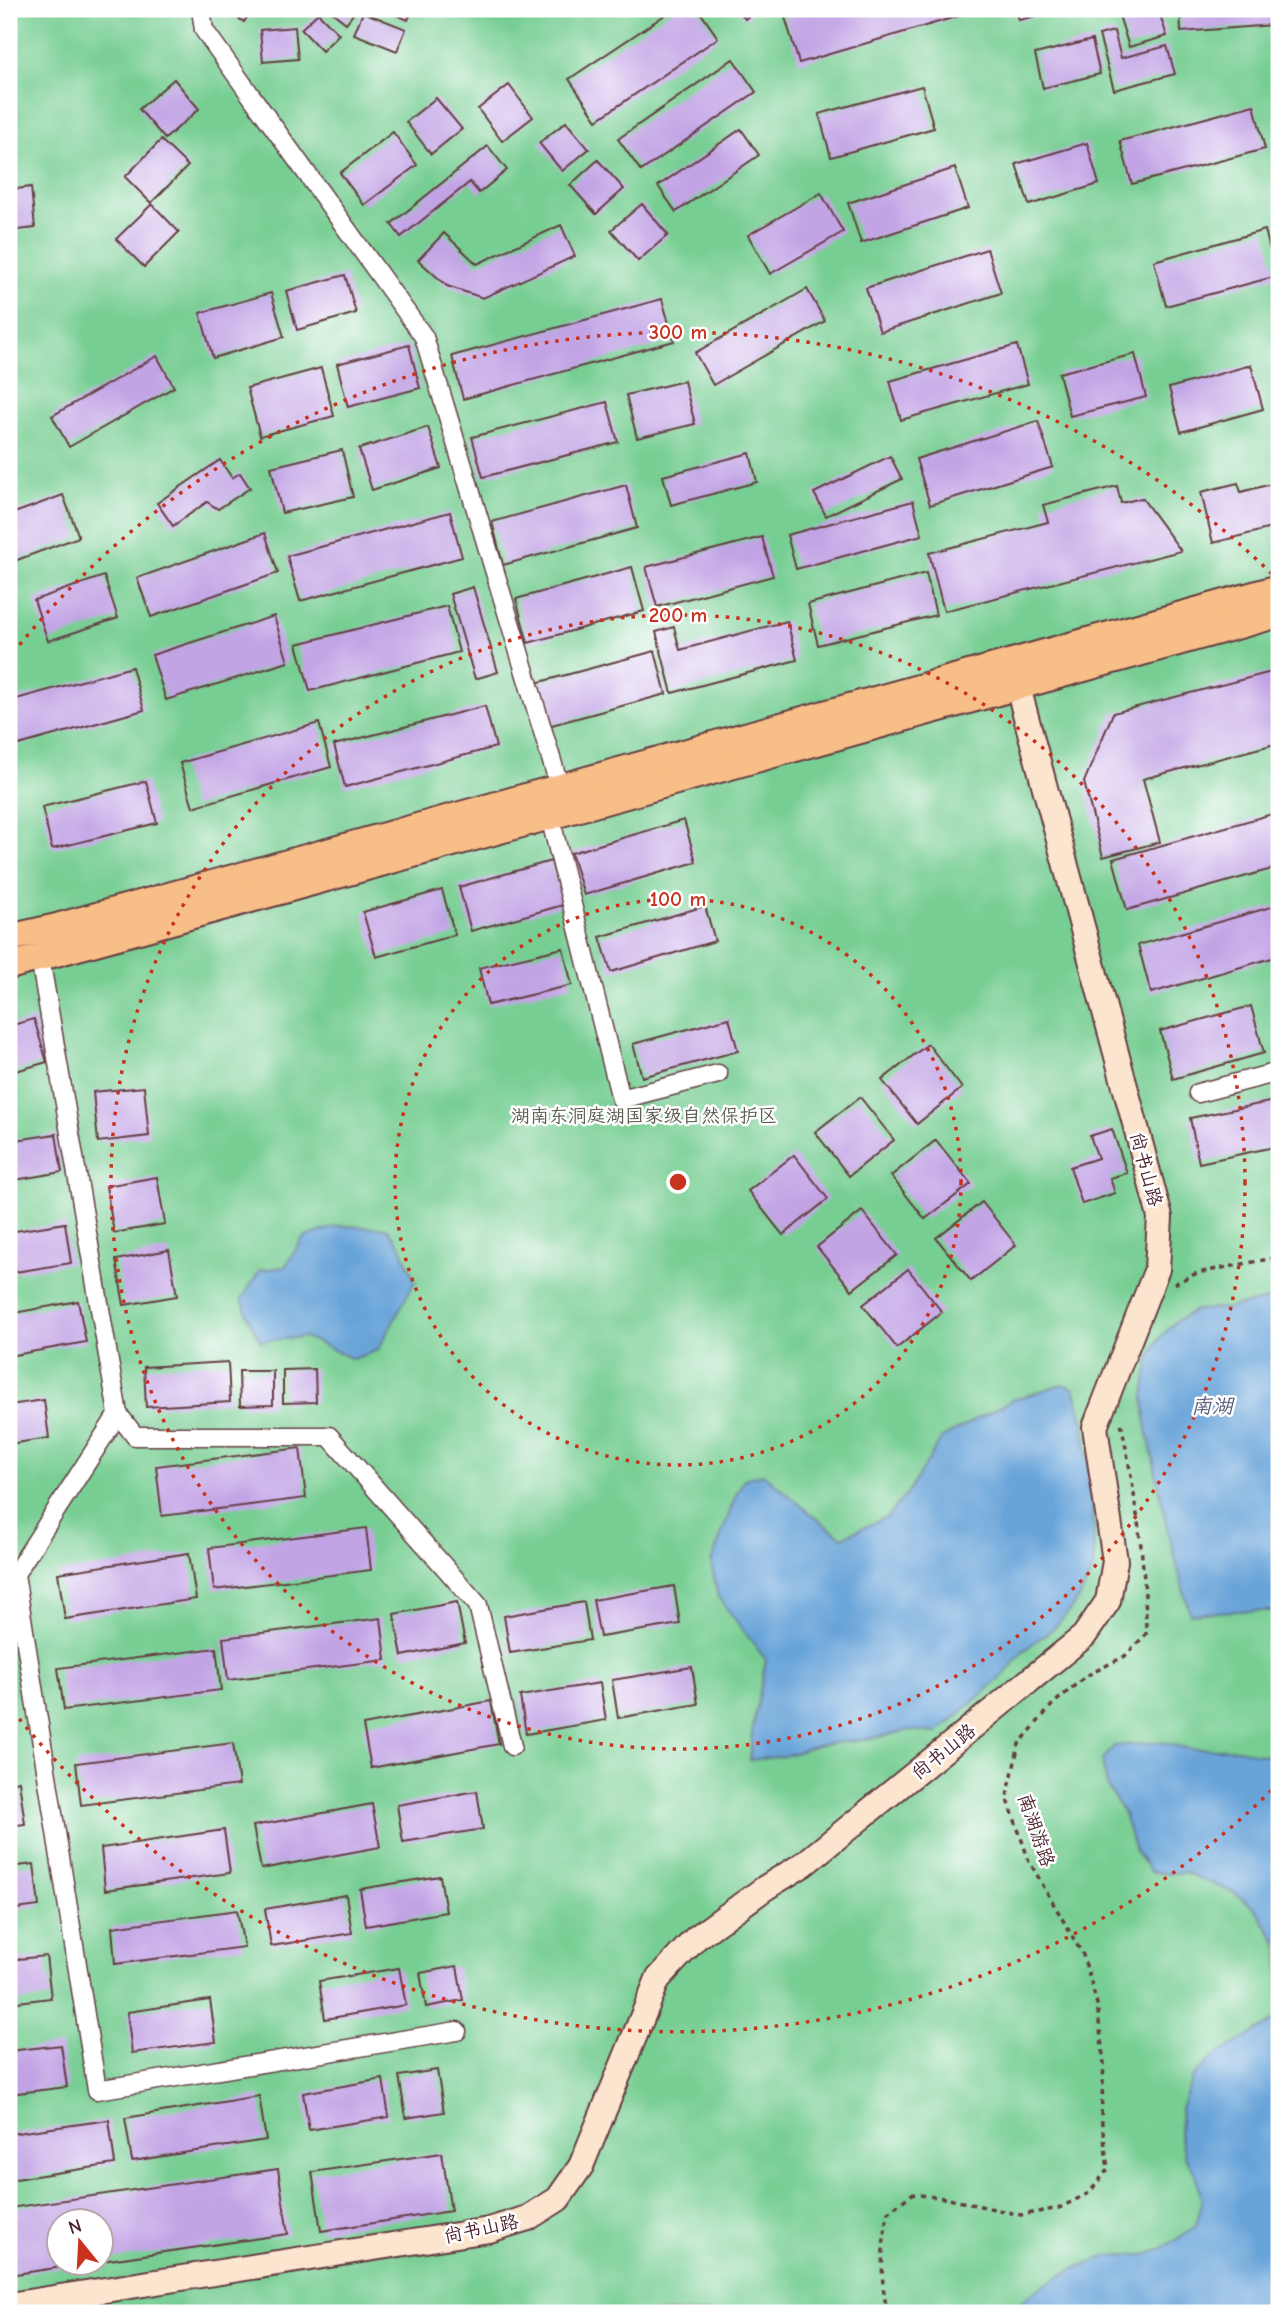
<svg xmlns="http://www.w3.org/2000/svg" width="1288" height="2322" font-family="'Comic Neue','LXGW WenKai TC',sans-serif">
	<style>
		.green { fill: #77ce93; stroke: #60765f; stroke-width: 2; fill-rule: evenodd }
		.water { fill: #69a4d9; stroke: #5a6282; stroke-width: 2 }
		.building { fill: #c2a4e5 }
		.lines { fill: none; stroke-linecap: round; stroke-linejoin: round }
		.street-casing { stroke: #633d42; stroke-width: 21 }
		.secondary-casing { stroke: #633d42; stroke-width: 28 }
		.primary-casing { stroke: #633d42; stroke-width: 30 }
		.path { stroke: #633d42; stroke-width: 3.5; stroke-dasharray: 5 5; stroke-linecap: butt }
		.street { stroke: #fff; stroke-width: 18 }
		.secondary { stroke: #fce5cf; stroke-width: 24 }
		.primary { stroke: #f7be87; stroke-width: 26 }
		.ring { fill: none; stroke: #c8321e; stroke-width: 3.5; stroke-dasharray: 3.5 7 }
		.labels { text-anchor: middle; stroke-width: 5; stroke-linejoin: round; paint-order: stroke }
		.park-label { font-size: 19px; fill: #5a5c4f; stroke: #fff }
		.street-label { font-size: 19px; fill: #4a1f2b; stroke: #fff }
		.water-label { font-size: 21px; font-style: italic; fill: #585b79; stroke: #fff }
		.centre { fill: #c8321e; stroke: #fff; stroke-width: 3.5 }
		.ring-label { font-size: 21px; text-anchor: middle; font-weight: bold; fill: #c8321e; stroke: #fff; stroke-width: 5; stroke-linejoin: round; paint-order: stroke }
	</style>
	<rect width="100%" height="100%" fill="#fff"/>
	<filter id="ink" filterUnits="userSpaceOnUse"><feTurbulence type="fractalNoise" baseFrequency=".0143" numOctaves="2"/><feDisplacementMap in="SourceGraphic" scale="14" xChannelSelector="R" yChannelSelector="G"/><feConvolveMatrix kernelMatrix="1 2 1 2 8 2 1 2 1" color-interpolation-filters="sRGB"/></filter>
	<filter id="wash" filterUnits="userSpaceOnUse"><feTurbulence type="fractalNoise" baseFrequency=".00686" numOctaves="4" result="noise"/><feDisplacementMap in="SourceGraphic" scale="28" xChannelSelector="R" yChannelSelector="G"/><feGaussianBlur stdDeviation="1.57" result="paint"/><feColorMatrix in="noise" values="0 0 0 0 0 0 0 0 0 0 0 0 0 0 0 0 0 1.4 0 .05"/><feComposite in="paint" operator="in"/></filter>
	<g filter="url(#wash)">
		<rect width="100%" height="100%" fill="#eee5c7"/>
		<!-- green -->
		<path class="green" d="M 9,9 L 1279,9 L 1279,2313 L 9,2313 ZM 60,2220 L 102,2220 L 102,2262 L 60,2262 Z"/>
		<!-- water -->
		<g class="water">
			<path d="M 338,1226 L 387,1228 L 400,1245 L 415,1281 L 378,1350 L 353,1359 L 305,1337 L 260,1341 L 249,1319 L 242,1299 L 260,1270 L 285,1267 L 303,1238 Z"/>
			<path d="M 1279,1298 L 1279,1611 L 1234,1611 L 1190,1614 L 1168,1532 L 1146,1424 L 1144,1396 L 1149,1361 L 1158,1340 L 1176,1321 L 1196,1310 L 1228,1308 Z"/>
			<path d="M 1062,1384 L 1074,1388 L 1084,1423 L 1090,1481 L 1094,1529 L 1093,1569 L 1079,1599 L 1056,1626 L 1023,1651 L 1004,1675 L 937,1733 L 910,1730 L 879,1737 L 820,1745 L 784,1756 L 750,1760 L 752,1733 L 766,1660 L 718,1597 L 711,1563 L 736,1495 L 744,1479 L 763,1474 C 790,1495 813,1518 842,1537 L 887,1517 L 909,1491 L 942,1438 L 1010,1401 Z"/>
			<path d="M 1160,1742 L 1191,1749 L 1238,1749 L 1279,1759 L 1279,1946 L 1255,1908 L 1234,1893 L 1184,1872 L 1168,1874 L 1150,1871 L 1135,1851 L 1125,1817 L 1107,1785 L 1102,1761 L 1114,1746 Z"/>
			<path d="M 1279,2014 L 1279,2313 L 1012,2313 C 1029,2288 1076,2266 1105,2257 C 1117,2253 1131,2257 1143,2255 C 1161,2252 1181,2236 1196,2226 L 1202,2203 L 1197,2177 L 1185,2156 L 1179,2132 L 1181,2108 L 1193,2077 L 1213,2057 L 1275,2020 Z"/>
		</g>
		<g id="blocks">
			<!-- building -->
			<g class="building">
				<path d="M 224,9 L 252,9 L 244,22 Z"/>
				<path d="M 328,9 L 357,9 L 346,23 Z"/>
				<path d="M 382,9 L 413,9 L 408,20 Z"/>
				<path d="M 674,9 L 698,9 L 718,38 L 597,120 L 569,79 Z"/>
				<path d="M 737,9 L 757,9 L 745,19 Z"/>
				<path d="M 803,9 L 983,9 L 799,63 L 784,14 Z"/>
				<path d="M 1016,9 L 1061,9 L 1061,10 L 1019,20 Z"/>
				<path d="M 1117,9 L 1158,9 L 1167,36 L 1129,47 Z"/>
				<path d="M 1180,9 L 1272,9 L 1273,25 L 1181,32 Z"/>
				<path d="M 363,12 L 406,29 L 397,51 L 354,34 Z"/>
				<path d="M 318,13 L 339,34 L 322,51 L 301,29 Z"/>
				<path d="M 295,27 L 298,59 L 263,62 L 260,30 Z"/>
				<path d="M 1114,31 L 1121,58 L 1167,46 L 1175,74 L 1114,90 L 1099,35 Z"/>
				<path d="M 1092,40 L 1100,74 L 1043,88 L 1035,54 Z"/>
				<path d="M 733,59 L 756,92 L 641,171 L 618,139 Z"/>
				<path d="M 174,79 L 199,109 L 165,139 L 139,109 Z"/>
				<path d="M 509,85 L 533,117 L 502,141 L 478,109 Z"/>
				<path d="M 922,86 L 934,128 L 831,157 L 819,114 Z"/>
				<path d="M 436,98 L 462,129 L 431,154 L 406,122 Z"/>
				<path d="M 1254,105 L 1265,149 L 1132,184 L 1120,141 Z"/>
				<path d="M 566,122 L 589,149 L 562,171 L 539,143 Z"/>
				<path d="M 741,129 L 759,155 L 676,212 L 658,186 Z"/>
				<path d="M 393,132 L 417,165 L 364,205 L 340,173 Z"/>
				<path d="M 161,140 L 188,166 L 151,203 L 125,177 Z"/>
				<path d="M 1087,143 L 1099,184 L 1029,205 L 1016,164 Z"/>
				<path d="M 488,146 L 507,170 L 479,193 L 470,182 L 401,237 L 391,224 Z"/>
				<path d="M 598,160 L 624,189 L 596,214 L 570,185 Z"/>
				<path d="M 955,168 L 968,208 L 861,243 L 848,203 Z"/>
				<path d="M 31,187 L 35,228 L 9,231 L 9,190 Z"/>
				<path d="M 821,193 L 843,232 L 770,274 L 748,235 Z"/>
				<path d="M 152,204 L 179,232 L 144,267 L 116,239 Z"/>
				<path d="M 642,204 L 668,235 L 638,261 L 611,230 Z"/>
				<path d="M 561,225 L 575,256 L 483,298 L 447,286 L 418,260 L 444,233 L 477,264 Z"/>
				<path d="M 1265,230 L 1277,276 L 1166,306 L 1154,261 Z"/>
				<path d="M 987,249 L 1001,293 L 880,332 L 866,288 Z"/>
				<path d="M 345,275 L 356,313 L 297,330 L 286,291 Z"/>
				<path d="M 807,289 L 825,321 L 713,385 L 695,353 Z"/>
				<path d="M 271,293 L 284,337 L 213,358 L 200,313 Z"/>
				<path d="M 662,299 L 674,341 L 463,399 L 452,356 Z"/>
				<path d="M 409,345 L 420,388 L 348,407 L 337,364 Z"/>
				<path d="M 1017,345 L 1028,384 L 901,420 L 890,381 Z"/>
				<path d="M 1135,354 L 1146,397 L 1070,416 L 1059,373 Z"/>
				<path d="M 157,356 L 174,387 L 69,447 L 52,416 Z"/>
				<path d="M 1251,365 L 1263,409 L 1181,432 L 1169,388 Z"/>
				<path d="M 321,368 L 334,416 L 260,436 L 247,388 Z"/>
				<path d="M 684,381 L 695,424 L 637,438 L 626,395 Z"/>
				<path d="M 607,402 L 618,442 L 483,477 L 472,437 Z"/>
				<path d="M 1038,421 L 1053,467 L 930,505 L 916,459 Z"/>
				<path d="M 428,427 L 441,468 L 372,490 L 359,449 Z"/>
				<path d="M 342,450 L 353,497 L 282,513 L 271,467 Z"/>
				<path d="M 750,453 L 757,482 L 671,505 L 663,476 Z"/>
				<path d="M 890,456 L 902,479 L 826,516 L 814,493 Z"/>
				<path d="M 220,460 L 232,478 L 240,473 L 250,488 L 218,509 L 207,502 L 173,526 L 157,503 Z"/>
				<path d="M 1279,482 L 1279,526 L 1213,543 L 1201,492 L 1238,483 L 1241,492 Z"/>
				<path d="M 626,485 L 637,528 L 503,565 L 492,522 Z"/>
				<path d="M 1117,486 L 1121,503 L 1142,498 L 1181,551 L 944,611 L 929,553 L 1048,522 L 1043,505 Z"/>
				<path d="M 63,495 L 79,537 L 9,563 L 9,515 Z"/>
				<path d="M 913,501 L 922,535 L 796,569 L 787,535 Z"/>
				<path d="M 450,512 L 462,557 L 300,601 L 287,556 Z"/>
				<path d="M 265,533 L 278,573 L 151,617 L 137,578 Z"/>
				<path d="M 762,537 L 773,576 L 657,607 L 646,567 Z"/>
				<path d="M 632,567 L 644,611 L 528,643 L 516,599 Z"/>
				<path d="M 926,573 L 936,615 L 818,645 L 808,604 Z"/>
				<path d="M 104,576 L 118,618 L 48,641 L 34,600 Z"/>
				<path d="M 473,587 L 498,672 L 475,679 L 450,594 Z"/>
				<path d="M 447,606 L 459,652 L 310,691 L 297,644 Z"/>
				<path d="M 274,616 L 288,662 L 166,700 L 152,655 Z"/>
				<path d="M 787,621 L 797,660 L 672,693 L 656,632 L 674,627 L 680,650 Z"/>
				<path d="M 655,651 L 666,694 L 548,726 L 536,683 Z"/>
				<path d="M 132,667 L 144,710 L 15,746 L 9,725 L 9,701 Z"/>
				<path d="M 1279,670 L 1279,743 L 1143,779 L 1160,842 L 1103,857 L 1084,782 L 1113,713 Z"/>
				<path d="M 485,706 L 496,747 L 345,787 L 334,745 Z"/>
				<path d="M 319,723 L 331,767 L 193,807 L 180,763 Z"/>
				<path d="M 146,781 L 157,823 L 52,849 L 42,807 Z"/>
				<path d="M 1279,812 L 1279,867 L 1127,910 L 1113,859 Z"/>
				<path d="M 684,820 L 696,862 L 584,895 L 571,853 Z"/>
				<path d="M 551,861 L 563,905 L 471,931 L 459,887 Z"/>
				<path d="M 442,890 L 455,935 L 376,957 L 363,912 Z"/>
				<path d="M 1278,905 L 1279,956 L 1151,993 L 1138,945 Z"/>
				<path d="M 705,906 L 715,941 L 611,972 L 600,937 Z"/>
				<path d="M 563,948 L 572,985 L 488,1005 L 479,968 Z"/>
				<path d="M 1251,1006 L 1264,1053 L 1173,1079 L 1160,1031 Z"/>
				<path d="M 729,1018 L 738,1051 L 642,1077 L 633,1044 Z"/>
				<path d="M 34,1019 L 47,1062 L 9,1073 L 9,1026 Z"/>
				<path d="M 928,1044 L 962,1088 L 917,1124 L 882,1080 Z"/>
				<path d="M 144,1087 L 149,1136 L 98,1142 L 93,1092 Z"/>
				<path d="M 860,1097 L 894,1140 L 849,1176 L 815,1132 Z"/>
				<path d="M 1279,1100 L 1279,1146 L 1199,1163 L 1190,1118 Z"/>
				<path d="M 1112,1129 L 1127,1173 L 1110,1178 L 1115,1193 L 1082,1204 L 1070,1167 L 1098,1158 L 1090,1136 Z"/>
				<path d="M 56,1134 L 62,1172 L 9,1181 L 9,1141 Z"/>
				<path d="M 936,1140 L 971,1184 L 925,1219 L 891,1176 Z"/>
				<path d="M 794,1155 L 828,1199 L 783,1235 L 748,1191 Z"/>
				<path d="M 157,1177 L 165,1224 L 114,1233 L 106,1186 Z"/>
				<path d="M 982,1202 L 1016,1245 L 971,1281 L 936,1238 Z"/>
				<path d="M 862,1211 L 897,1255 L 852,1290 L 817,1247 Z"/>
				<path d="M 65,1223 L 71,1263 L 9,1273 L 9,1232 Z"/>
				<path d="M 169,1250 L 177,1296 L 124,1305 L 116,1260 Z"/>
				<path d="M 908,1269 L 942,1312 L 897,1348 L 863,1305 Z"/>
				<path d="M 78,1301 L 86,1342 L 9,1356 L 9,1314 Z"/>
				<path d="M 228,1362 L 230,1402 L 146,1407 L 144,1367 Z"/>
				<path d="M 315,1369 L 316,1402 L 283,1403 L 283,1370 Z"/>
				<path d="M 239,1371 L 273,1371 L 273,1405 L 240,1406 Z"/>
				<path d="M 44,1400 L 49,1438 L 9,1444 L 9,1405 Z"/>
				<path d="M 300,1448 L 306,1498 L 162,1516 L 156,1466 Z"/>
				<path d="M 366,1528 L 371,1570 L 214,1590 L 209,1548 Z"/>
				<path d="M 189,1553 L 196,1599 L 65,1619 L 58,1573 Z"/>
				<path d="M 674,1586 L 680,1624 L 600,1637 L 593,1600 Z"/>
				<path d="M 457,1602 L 465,1643 L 402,1656 L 394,1614 Z"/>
				<path d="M 584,1602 L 590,1640 L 510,1653 L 504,1616 Z"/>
				<path d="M 381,1618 L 386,1660 L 228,1680 L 223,1638 Z"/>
				<path d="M 216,1648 L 221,1690 L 64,1710 L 58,1668 Z"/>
				<path d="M 692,1667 L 698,1704 L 618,1718 L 612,1680 Z"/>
				<path d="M 600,1683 L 606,1720 L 526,1734 L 520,1696 Z"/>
				<path d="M 491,1701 L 499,1744 L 371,1768 L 363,1725 Z"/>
				<path d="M 233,1743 L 239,1785 L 81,1805 L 76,1763 Z"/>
				<path d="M 19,1781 L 25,1824 L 9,1826 L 9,1783 Z"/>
				<path d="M 477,1791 L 483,1829 L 403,1842 L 397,1805 Z"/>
				<path d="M 372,1804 L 380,1847 L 261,1869 L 253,1826 Z"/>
				<path d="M 224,1830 L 230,1873 L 105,1890 L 101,1848 Z"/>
				<path d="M 34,1864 L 39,1906 L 9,1910 L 9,1867 Z"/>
				<path d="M 440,1876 L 446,1912 L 366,1926 L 360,1889 Z"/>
				<path d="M 346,1895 L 352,1933 L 271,1946 L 265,1909 Z"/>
				<path d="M 237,1910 L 244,1947 L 115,1964 L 112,1927 Z"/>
				<path d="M 46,1956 L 51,1998 L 9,2003 L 9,1960 Z"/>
				<path d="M 457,1966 L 463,2000 L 426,2007 L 420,1973 Z"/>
				<path d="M 399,1968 L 406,2005 L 325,2019 L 319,1981 Z"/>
				<path d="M 210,2000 L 216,2042 L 132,2053 L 127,2012 Z"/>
				<path d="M 61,2045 L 67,2087 L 9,2094 L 9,2051 Z"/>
				<path d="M 437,2070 L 444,2112 L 406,2118 L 399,2076 Z"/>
				<path d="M 383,2079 L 389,2117 L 309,2130 L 303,2093 Z"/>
				<path d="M 259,2096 L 266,2140 L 132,2161 L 125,2118 Z"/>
				<path d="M 109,2120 L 115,2164 L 9,2180 L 9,2134 Z"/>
				<path d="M 442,2153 L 451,2211 L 321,2231 L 312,2172 Z"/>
				<path d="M 278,2169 L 288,2234 L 102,2261 L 102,2220 L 60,2220 L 60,2262 L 82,2264 L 9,2275 L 9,2208 Z"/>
			</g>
		</g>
	</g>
	<g filter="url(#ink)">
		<use href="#blocks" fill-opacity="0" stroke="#633d42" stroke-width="2"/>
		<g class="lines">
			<defs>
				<g id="street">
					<path d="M 201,9 L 204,30 L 424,337 L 560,788"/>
					<path d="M 550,817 L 621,1099 L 718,1074"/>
					<path d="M 40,958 L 118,1414 L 15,1574 L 97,2090 L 457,2031"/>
					<path d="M 1198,1093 L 1279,1072"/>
					<path d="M 118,1414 L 135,1436 L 329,1436 L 478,1605 L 512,1746"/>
				</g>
				<path id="secondary" d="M 9,2305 L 489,2230 L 528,2218 L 558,2199 L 581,2166 L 658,1979 L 696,1938 L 765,1888 L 804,1864 L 1084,1636 L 1108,1601 L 1115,1561 L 1095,1427 L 1157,1269 L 1160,1217 L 1018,687"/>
				<g id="primary">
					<path d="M 9,938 L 53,928 L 1279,588"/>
					<path d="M 9,966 L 1279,614"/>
				</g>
			</defs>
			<!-- street casing -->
			<use href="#street" class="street-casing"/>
			<!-- secondary casing -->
			<use href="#secondary" class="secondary-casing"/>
			<!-- primary casing -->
			<use href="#primary" class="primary-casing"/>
			<!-- path -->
			<g class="path">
				<path d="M 1174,1284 L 1197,1273 L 1279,1257"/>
				<path d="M 888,2313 C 879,2280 882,2246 888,2212 L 912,2194 L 944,2198 L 1021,2215 L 1059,2208 L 1089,2193 L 1108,2169 L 1101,2116 L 1104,2064 L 1097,2004 L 1083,1955 L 1029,1861 L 1007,1797 L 1019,1744 L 1053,1704 L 1086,1676 L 1125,1656 L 1146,1634 C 1146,1563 1135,1492 1121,1422"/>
			</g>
			<!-- street -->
			<use href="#street" class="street"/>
			<!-- secondary -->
			<use href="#secondary" class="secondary"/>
			<!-- primary -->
			<use href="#primary" class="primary"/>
		</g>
	</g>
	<!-- distance rings -->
	<g class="ring">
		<circle cx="678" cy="1182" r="283"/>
		<circle cx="678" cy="1182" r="567"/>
		<path d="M1279 1783A850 850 0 0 1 13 1711M13 653A850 850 0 0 1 1279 581"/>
	</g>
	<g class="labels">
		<!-- park labels -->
		<g class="park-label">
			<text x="644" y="1122">湖南东洞庭湖国家级自然保护区</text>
		</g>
		<!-- street labels -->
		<g class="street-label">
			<text transform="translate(1147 1169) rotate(75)" y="7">尚书山路</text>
			<text transform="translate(943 1751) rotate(-39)" y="7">尚书山路</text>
			<text transform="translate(1037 1830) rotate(71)" y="7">南湖游路</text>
			<text transform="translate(481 2228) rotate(-12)" y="7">尚书山路</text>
		</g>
		<!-- water labels -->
		<g class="water-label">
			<text x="1212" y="1413">南湖</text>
		</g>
	</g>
	<circle cx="678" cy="1182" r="10" class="centre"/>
	<g class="ring-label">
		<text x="678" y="339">300 m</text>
		<text x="678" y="622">200 m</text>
		<text x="678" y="906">100 m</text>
	</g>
	<!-- margin -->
	<rect width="1288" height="2322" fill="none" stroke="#fff" stroke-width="35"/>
	<!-- north arrow -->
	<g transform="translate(80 2242) rotate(342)"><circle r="33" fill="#ffffff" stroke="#b7a5aa" stroke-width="2"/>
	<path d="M0-5L12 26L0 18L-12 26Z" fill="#c8321e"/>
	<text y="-10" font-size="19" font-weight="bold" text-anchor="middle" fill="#4a1f2b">N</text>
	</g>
</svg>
